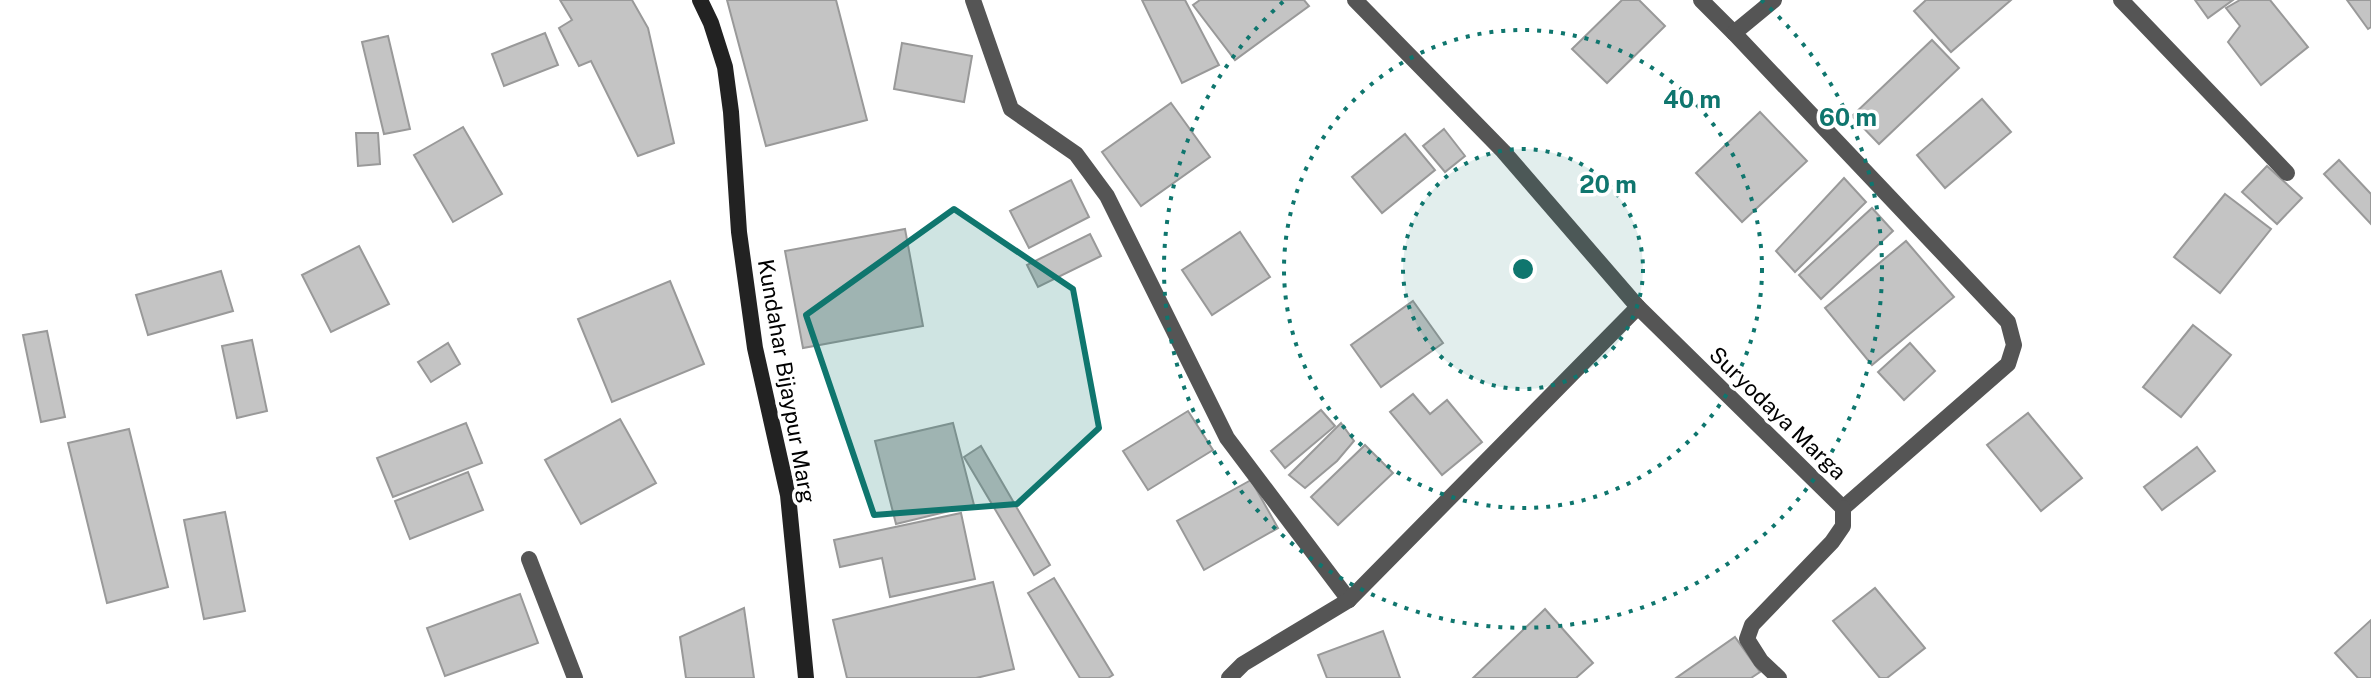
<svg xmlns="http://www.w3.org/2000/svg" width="2371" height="678" font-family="'Public Sans',sans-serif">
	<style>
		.building { fill: #c4c4c4; stroke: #999; stroke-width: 2 }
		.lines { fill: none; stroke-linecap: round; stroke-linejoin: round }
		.street { stroke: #555; stroke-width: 16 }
		.secondary { stroke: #222; stroke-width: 16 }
		.marked { fill: #0f766e; fill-opacity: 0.2; stroke: #0f766e; stroke-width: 6; stroke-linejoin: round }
		.ring { fill: none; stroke: #0f766e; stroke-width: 4; stroke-dasharray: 4 8 }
		.labels { text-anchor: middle; stroke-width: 7; stroke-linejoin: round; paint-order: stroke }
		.street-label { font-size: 22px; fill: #000; stroke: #fff }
		.centre { fill: #0f766e; stroke: #fff; stroke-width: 4 }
		.ring-label { font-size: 24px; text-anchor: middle; font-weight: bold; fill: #0f766e; stroke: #fff; stroke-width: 7; stroke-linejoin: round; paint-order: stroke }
	</style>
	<rect width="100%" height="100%" fill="#fff"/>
	<!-- building -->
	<g class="building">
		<path d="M 560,0 L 632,0 L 648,28 L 674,143 L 638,156 L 591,61 L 579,66 L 559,28 L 572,20 Z"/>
		<path d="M 727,0 L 836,0 L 867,120 L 766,146 Z"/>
		<path d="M 1142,0 L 1185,0 L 1219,65 L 1182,83 Z"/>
		<path d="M 1200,0 L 1304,0 L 1309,6 L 1235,60 L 1193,5 Z"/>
		<path d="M 1622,0 L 1639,0 L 1665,26 L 1607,83 L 1572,49 Z"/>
		<path d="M 1926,0 L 2011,0 L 1951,52 L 1914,11 Z"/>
		<path d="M 2195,0 L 2233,0 L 2208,18 Z"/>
		<path d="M 2240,0 L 2270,0 L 2308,47 L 2261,85 L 2228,42 L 2240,26 L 2226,8 Z"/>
		<path d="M 2347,0 L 2371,0 L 2371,27 L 2368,29 Z"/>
		<path d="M 545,33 L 558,65 L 504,86 L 492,54 Z"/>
		<path d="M 388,36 L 410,129 L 384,134 L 362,42 Z"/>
		<path d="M 1932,40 L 1959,68 L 1879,144 L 1852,116 Z"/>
		<path d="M 902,43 L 972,56 L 964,102 L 894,89 Z"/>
		<path d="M 1982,99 L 2011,132 L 1945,188 L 1917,155 Z"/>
		<path d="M 1171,103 L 1210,157 L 1141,206 L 1102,152 Z"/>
		<path d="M 1760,112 L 1807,161 L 1742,222 L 1696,173 Z"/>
		<path d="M 463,127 L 502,194 L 453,222 L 414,155 Z"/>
		<path d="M 1444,129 L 1465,156 L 1445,172 L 1423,146 Z"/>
		<path d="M 356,133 L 378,133 L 380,164 L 358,166 Z"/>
		<path d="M 1405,134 L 1435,170 L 1382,213 L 1352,177 Z"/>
		<path d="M 2339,160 L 2371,194 L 2371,224 L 2324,174 Z"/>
		<path d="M 2267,166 L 2302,198 L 2277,224 L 2242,192 Z"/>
		<path d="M 1844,178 L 1866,202 L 1795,272 L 1776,251 Z"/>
		<path d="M 1071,180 L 1089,217 L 1029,248 L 1010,211 Z"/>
		<path d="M 2225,194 L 2271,229 L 2220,293 L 2174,257 Z"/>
		<path d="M 1872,208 L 1893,231 L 1821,299 L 1799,275 Z"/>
		<path d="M 905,229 L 923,326 L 803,348 L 785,251 Z"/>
		<path d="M 1240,232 L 1270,277 L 1212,315 L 1182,270 Z"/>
		<path d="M 1090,234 L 1101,256 L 1038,287 L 1027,265 Z"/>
		<path d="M 1906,241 L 1954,297 L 1872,365 L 1825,308 Z"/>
		<path d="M 359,246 L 389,304 L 331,332 L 302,275 Z"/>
		<path d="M 221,271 L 233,311 L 148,335 L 136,295 Z"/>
		<path d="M 670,281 L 704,364 L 612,402 L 578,319 Z"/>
		<path d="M 1413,301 L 1443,343 L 1381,387 L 1351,345 Z"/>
		<path d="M 2193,325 L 2231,355 L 2181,417 L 2143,387 Z"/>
		<path d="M 47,331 L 65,417 L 41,422 L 23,335 Z"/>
		<path d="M 252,340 L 267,411 L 237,418 L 222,346 Z"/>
		<path d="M 448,343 L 460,364 L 431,382 L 418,362 Z"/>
		<path d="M 1910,343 L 1935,371 L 1904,400 L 1878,372 Z"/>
		<path d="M 1413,394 L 1430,414 L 1447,400 L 1482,442 L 1442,475 L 1390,412 Z"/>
		<path d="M 1321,410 L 1335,426 L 1285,468 L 1271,451 Z"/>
		<path d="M 1188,411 L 1213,450 L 1148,490 L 1123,451 Z"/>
		<path d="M 2028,413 L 2082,478 L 2041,511 L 1987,445 Z"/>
		<path d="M 620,419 L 656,483 L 581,524 L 545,460 Z"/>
		<path d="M 466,423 L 482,463 L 393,497 L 377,458 Z"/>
		<path d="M 953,423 L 974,505 L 896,524 L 875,441 Z"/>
		<path d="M 1341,423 L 1354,441 L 1337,461 L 1305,488 L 1289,475 Z"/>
		<path d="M 129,429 L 168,587 L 107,603 L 68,443 Z"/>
		<path d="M 1365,445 L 1393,473 L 1338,525 L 1311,497 Z"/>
		<path d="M 981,446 L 1050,565 L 1034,575 L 964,457 Z"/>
		<path d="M 2197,447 L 2215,471 L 2162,510 L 2144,487 Z"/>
		<path d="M 468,472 L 483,510 L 410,539 L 395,501 Z"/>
		<path d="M 1251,480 L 1278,528 L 1204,570 L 1177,521 Z"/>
		<path d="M 225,512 L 245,611 L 204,619 L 184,520 Z"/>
		<path d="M 961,513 L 975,579 L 890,597 L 882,558 L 840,567 L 834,540 Z"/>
		<path d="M 1054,578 L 1113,675 L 1108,678 L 1080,678 L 1028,593 Z"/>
		<path d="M 993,582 L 1014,669 L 976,678 L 847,678 L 833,620 Z"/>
		<path d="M 1875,588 L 1925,648 L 1887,678 L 1880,678 L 1833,621 Z"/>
		<path d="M 520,594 L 538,643 L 445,676 L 427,628 Z"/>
		<path d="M 744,608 L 754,678 L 686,678 L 680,637 Z"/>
		<path d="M 1545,609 L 1593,663 L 1576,678 L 1473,678 Z"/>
		<path d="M 2371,620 L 2371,678 L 2358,678 L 2335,653 Z"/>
		<path d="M 1383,631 L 1400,678 L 1327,678 L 1318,655 Z"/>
		<path d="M 1735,637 L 1760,672 L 1751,678 L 1676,678 Z"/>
	</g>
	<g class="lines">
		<!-- street -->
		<g class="street">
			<path d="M 973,0 L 1011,109 L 1076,154 L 1107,196 L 1227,438 L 1349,600"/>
			<path d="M 1355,0 L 1503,151 L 1638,307"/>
			<path d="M 1701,0 L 1734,33"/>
			<path d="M 2121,0 L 2287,173"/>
			<path d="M 529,559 L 575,678"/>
			<path d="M 1229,678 L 1243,664 L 1349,600 L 1638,307 L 1843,508 L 2008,364 L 2014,345 L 2008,322 L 1734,33 L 1774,0"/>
			<path d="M 1779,678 L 1761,661 L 1747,639 L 1752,625 L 1832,542 L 1843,526 L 1843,508"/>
		</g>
		<!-- secondary -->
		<path class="secondary" d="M 700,0 L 711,23 L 725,67 L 731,112 L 739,232 L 755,348 L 788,495 L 806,678"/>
	</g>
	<!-- marked area -->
	<path class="marked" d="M 954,209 L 1073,289 L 1099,428 L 1017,504 L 874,515 L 806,315 Z"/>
	<!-- distance rings -->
	<circle cx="1523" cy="269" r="120" fill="#0f766e" fill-opacity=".12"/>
	<g class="ring">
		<circle cx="1523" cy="269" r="120"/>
		<circle cx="1523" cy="269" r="239"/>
		<path d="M1761 0A359 359 0 1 1 1285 0"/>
	</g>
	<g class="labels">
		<!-- street labels -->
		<g class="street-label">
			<text transform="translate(787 381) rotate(80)" y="8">Kundahar Bijaypur Marg</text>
			<text transform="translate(1778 413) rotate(44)" y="8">Suryodaya Marga</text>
		</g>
	</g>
	<circle cx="1523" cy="269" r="12" class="centre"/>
	<g class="ring-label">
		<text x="1692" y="108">40 m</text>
		<text x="1848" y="126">60 m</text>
		<text x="1608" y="193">20 m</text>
	</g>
</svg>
